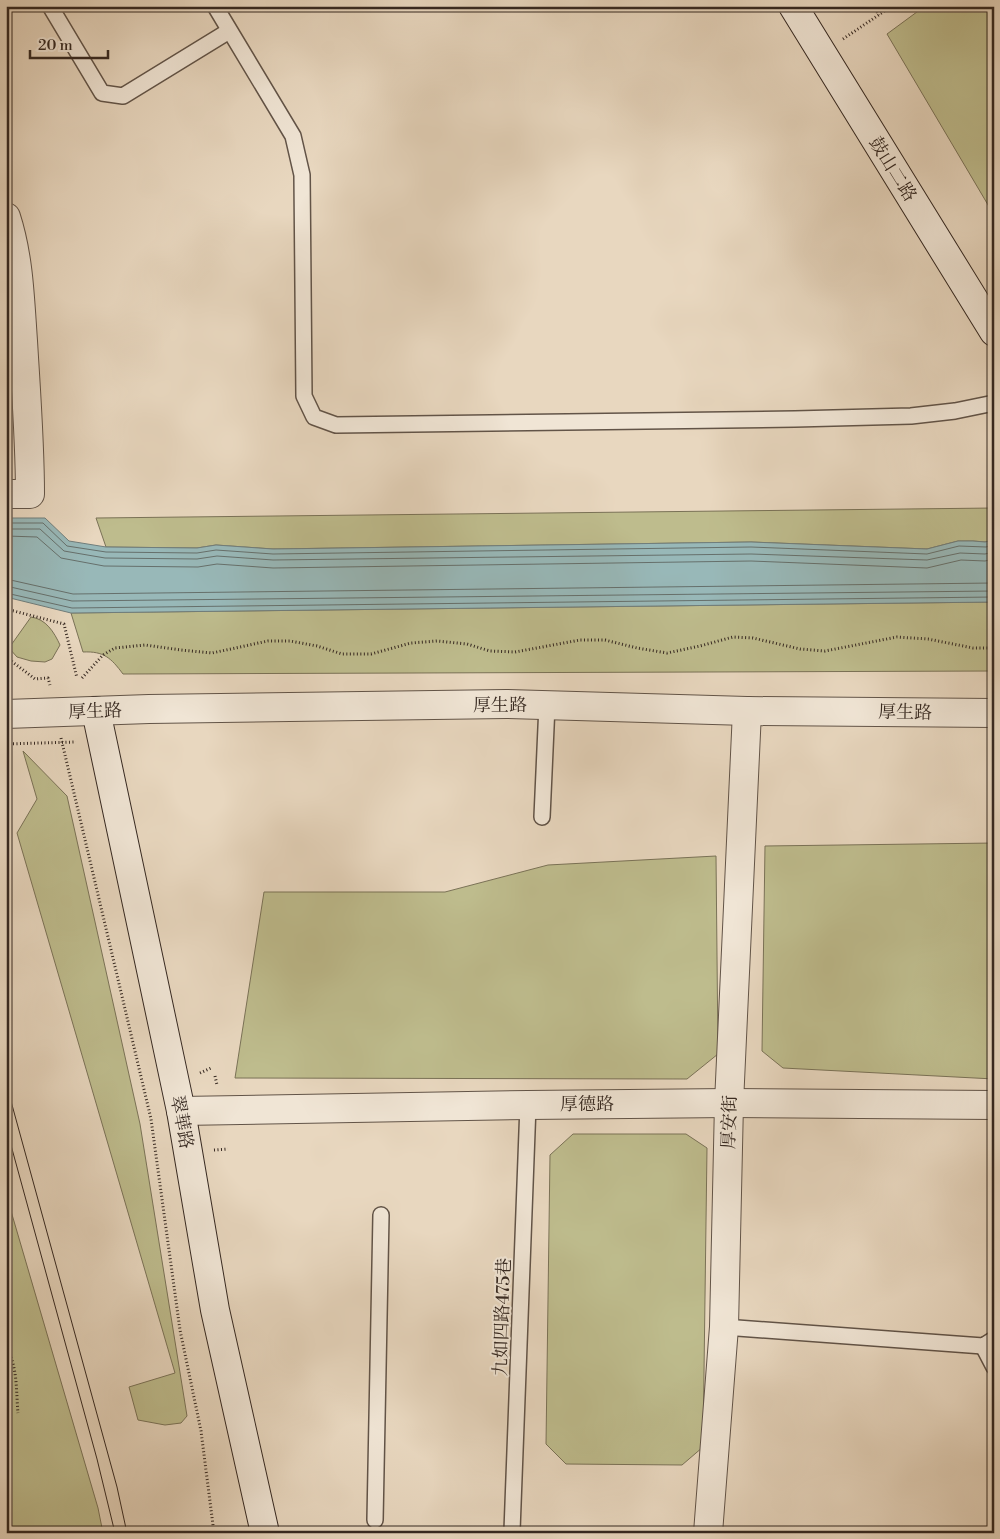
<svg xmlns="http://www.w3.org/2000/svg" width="1000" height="1539" font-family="'Libre Bodoni','Noto Serif TC',serif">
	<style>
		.green { fill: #bebc8d; stroke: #7a7257 }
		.water { fill: #98b8b8; stroke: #707e7c }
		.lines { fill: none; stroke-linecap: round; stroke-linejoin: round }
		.shore { stroke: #66706c; stroke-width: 1 }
		.lane-casing { stroke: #625448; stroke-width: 18 }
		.street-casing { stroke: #625448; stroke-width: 30 }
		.secondary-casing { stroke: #352821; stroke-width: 30 }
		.path { stroke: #352821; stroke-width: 3; stroke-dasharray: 1 2.5; stroke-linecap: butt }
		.lane { stroke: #f0e5d5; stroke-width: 15 }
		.street { stroke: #f0e5d5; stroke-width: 28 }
		.secondary { stroke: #f0e5d5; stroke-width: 28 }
		.tram { stroke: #352821; stroke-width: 1 }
		.labels { text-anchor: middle; stroke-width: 4; stroke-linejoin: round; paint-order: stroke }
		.street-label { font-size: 18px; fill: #352821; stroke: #f0e5d5 }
	</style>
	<rect width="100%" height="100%" fill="#e8d7bf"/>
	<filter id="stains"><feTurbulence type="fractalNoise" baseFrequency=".004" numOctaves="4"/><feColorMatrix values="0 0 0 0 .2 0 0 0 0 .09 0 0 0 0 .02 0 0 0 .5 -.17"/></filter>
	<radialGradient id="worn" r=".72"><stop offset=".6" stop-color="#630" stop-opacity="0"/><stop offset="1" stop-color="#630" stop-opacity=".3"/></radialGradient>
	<!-- green -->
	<g class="green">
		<path d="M 925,6 L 994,6 L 994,215 L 887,34 Z"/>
		<path d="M 994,508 L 994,540 L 985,542 L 973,541 L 958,541 L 927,549 L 751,542 L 273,549 L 216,545 L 197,548 L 106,547 L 96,518 Z"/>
		<path d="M 994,602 L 994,671 L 123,674 C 111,658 104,651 83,652 L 71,613 Z"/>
		<path d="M 31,617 C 46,619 54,632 60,645 L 52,659 L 45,662 L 31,661 L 17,657 L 9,648 Z"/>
		<path d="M 23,751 L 67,796 L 140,1124 L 187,1416 L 181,1423 L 165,1425 L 138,1420 L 129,1387 L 175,1373 L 17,833 L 37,799 Z"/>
		<path d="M 994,843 L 994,1079 L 783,1068 L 762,1051 L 765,846 Z"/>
		<path d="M 716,856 L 718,1054 L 687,1079 L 235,1078 L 264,892 L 445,892 L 548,865 Z"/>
		<path d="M 573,1134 L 686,1134 L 707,1148 L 703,1447 L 682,1465 L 566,1464 L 546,1444 L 550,1155 Z"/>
		<path d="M 6,1194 L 98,1508 L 103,1533 L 6,1533 Z"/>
	</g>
	<!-- water -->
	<path class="water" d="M 6,518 L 45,518 L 69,541 L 106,547 L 197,548 L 216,545 L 273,549 L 751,542 L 927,549 L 958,541 L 973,541 L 985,542 L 994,540 L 994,602 L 71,613 L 6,597 Z"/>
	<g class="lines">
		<!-- shore -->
		<g class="shore">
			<path d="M 6,523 L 43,523 L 67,546 L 106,552 L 197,553 L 216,550 L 273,554 L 751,547 L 927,554 L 959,546 L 986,547 L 994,545"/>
			<path d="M 6,529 L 40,529 L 64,551 L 105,558 L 197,559 L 217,556 L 273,560 L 751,554 L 927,560 L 960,553 L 985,554 L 994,552"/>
			<path d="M 6,536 L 37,537 L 61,558 L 104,566 L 198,567 L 217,564 L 273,568 L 751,561 L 927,568 L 961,560 L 985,561 L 994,559"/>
			<path d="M 6,579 L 73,594 L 994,583"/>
			<path d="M 6,586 L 72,601 L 994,591"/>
			<path d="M 6,593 L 72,608 L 994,597"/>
		</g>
		<defs>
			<g id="lane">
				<path d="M 50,6 L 102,93 L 123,96 L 229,31"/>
				<path d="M 215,6 L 293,136 L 302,175 L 304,396 L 314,417 L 336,425 L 795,419 L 911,416 L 955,411 L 994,403"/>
				<path d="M 542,817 L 547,705"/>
				<path d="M 724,1327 L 983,1346 L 994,1339"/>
				<path d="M 983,1346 L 994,1367"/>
				<path d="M 375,1520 L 381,1215"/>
				<path d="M 512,1531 L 528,1105"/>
			</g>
			<g id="street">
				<path d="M 6,217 C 19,257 20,299 23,341 C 26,392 30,443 30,494 L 6,494"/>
				<path d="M 6,714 L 149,709 L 506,704 L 747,711 L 994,713"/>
				<path d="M 181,1111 L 528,1105 L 729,1103 L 994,1105"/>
				<path d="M 708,1533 L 724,1327 L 729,1103 L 747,711"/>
			</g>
			<g id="secondary">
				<path d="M 793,6 L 994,332"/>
				<path d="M 96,711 L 181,1111 L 215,1310 L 265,1533"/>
			</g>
		</defs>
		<!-- lane casing -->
		<use href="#lane" class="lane-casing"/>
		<!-- street casing -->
		<use href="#street" class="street-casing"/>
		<!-- secondary casing -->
		<use href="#secondary" class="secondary-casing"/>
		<!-- path -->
		<g class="path">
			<path d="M 873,6 L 879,15"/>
			<path d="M 843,39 L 892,6"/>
			<path d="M 6,609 L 64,624 L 77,678"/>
			<path d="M 6,657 L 35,679 L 48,678 L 50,685"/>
			<path d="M 82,678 L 103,655 L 115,648 L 145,645 L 181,650 L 212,653 L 268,641 L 290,641 L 317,646 L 342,654 L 371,654 L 411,643 L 437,641 L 467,644 L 490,651 L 515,652 L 580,640 L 605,640 L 637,648 L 667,653 L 700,646 L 733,637 L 753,638 L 800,649 L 825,651 L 897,637 L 928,639 L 973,648 L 994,648"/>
			<path d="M 61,738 L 151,1119 L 180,1330 L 201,1431 L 214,1533"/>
			<path d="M 6,744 L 76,742"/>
			<path d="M 200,1073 L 211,1068"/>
			<path d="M 215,1076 L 217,1085"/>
			<path d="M 214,1150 L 228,1149"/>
			<path d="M 6,1348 C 18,1365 16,1393 18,1413"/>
		</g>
		<!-- lane -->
		<use href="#lane" class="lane"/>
		<!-- street -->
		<use href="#street" class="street"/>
		<!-- secondary -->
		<use href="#secondary" class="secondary"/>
		<!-- tram -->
		<g class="tram">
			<path d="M 6,1083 L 117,1487 L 127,1533"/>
			<path d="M 6,1127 L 97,1459 L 115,1533"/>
		</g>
	</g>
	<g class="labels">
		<!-- street labels -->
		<g class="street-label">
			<text transform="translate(893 169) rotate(58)" y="6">鼓山二路</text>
			<text x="500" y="711">厚生路</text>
			<text transform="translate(95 711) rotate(-2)" y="6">厚生路</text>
			<text transform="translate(905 712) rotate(1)" y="6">厚生路</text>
			<text x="587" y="1110">厚德路</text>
			<text transform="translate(182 1122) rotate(79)" y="6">翠華路</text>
			<text transform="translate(729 1122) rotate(-88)" y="6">厚安街</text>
			<text transform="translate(502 1317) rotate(-88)" y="6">九如四路475巷</text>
		</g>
	</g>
	<!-- margin -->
	<rect width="1000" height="1539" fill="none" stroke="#e8d7bf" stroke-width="25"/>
	<rect x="8" y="8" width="985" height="1524" fill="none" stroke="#352821" stroke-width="2.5"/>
	<rect x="12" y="12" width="975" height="1514" fill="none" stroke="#352821"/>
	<!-- scale -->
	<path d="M30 50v8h78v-8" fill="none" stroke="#352821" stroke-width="2.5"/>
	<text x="38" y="50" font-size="15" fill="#352821" stroke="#f0e5d5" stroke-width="4" paint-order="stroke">20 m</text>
	<rect width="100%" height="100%" filter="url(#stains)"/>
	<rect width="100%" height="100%" fill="url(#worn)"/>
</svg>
